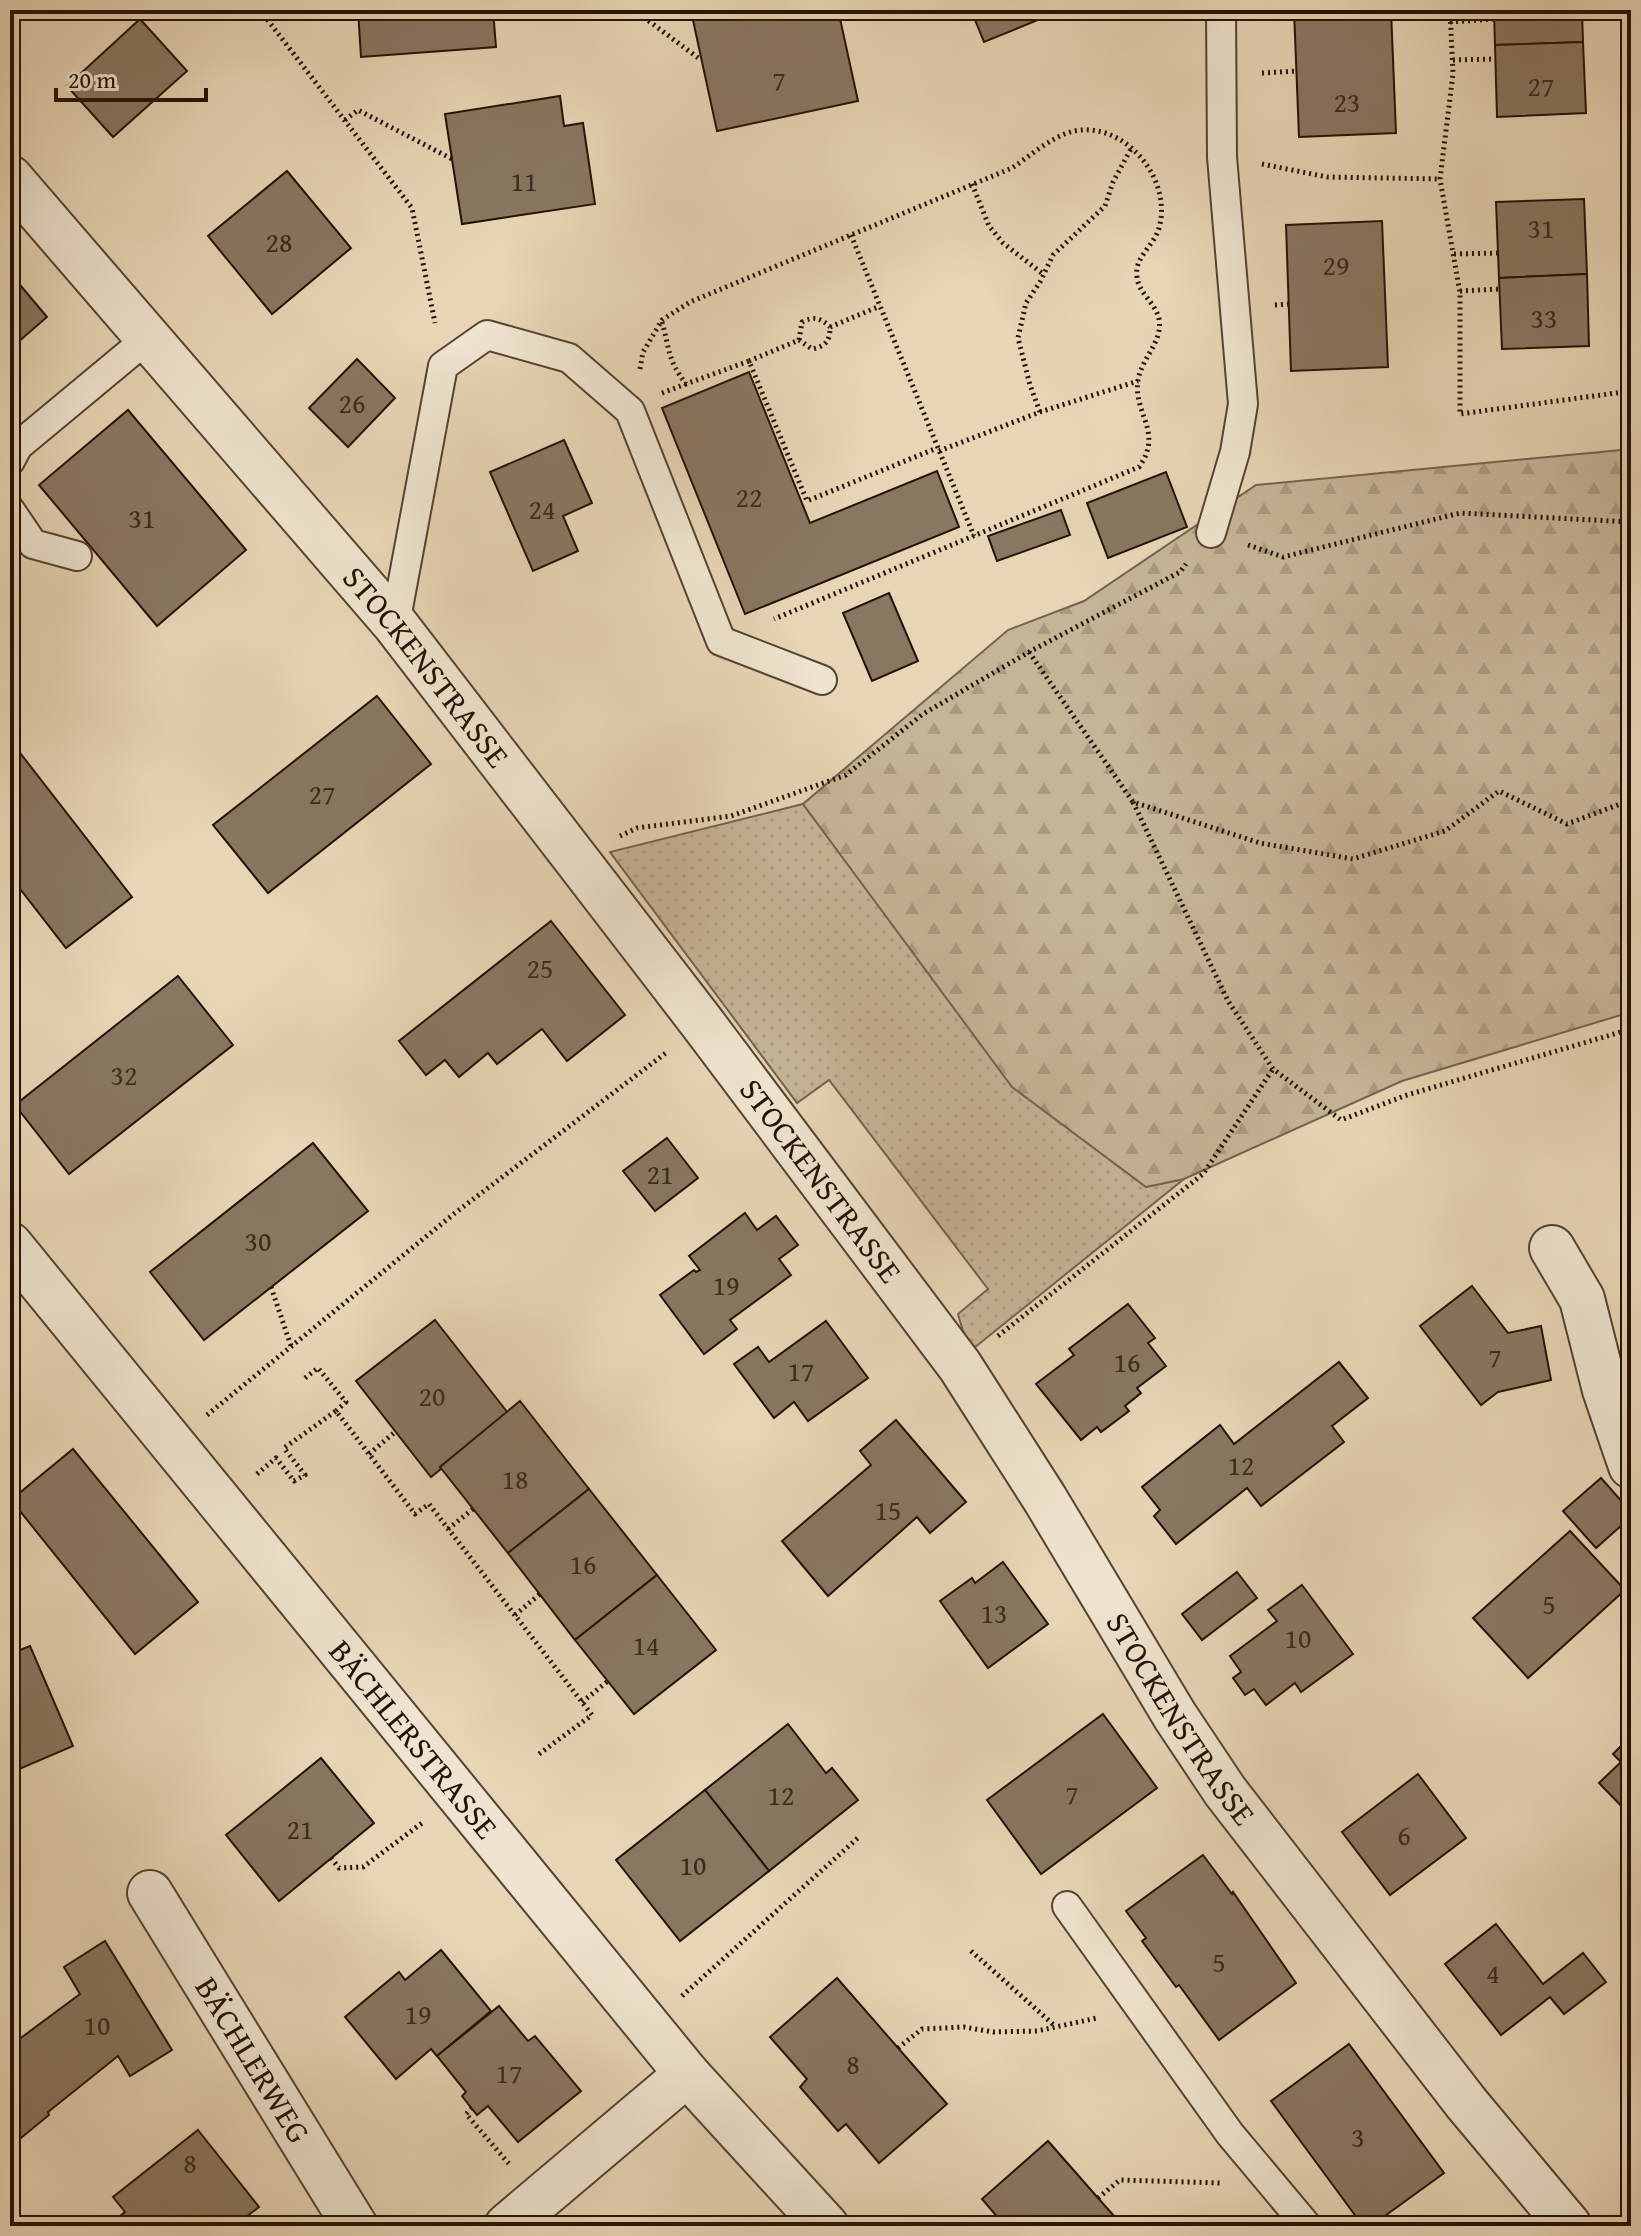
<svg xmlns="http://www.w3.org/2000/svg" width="1641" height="2236" font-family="'Gentium Book Plus',serif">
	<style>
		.grass { fill: url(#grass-dots); stroke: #74634e; stroke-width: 2 }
		.forest { fill: url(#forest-firs); stroke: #74634e; stroke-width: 2 }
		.building { fill: #897761; stroke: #231206; stroke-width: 2 }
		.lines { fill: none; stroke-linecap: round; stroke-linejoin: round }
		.service-casing { stroke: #544332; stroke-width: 32 }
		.minor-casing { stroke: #544332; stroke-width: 48 }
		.path { stroke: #231206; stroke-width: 5; stroke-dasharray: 2 4; stroke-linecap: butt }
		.service { stroke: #efe4cf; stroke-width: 28 }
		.minor { stroke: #efe4cf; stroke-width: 44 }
		.labels { text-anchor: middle; stroke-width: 8; stroke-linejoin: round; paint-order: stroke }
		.number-label { font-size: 28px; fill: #3c2b1d }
		.street-label { font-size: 32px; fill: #231206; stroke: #efe4cf }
	</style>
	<defs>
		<pattern id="grass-dots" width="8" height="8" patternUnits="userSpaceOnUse" patternTransform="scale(2)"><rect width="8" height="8" fill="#c6b497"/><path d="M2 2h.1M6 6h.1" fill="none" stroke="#aa9a81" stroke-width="1.8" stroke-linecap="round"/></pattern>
		<pattern id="forest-firs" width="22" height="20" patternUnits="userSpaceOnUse" patternTransform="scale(2)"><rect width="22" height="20" fill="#c6b497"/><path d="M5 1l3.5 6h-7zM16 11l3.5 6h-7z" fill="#aa9a81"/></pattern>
	</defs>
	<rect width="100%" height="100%" fill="#e7d5b5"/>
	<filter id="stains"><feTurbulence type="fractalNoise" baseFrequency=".0025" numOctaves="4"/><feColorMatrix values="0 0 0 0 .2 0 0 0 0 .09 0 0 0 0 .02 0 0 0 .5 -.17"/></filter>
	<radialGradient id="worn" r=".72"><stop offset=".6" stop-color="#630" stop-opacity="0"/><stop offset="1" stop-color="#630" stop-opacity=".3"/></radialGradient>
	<!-- grass -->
	<path class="grass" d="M 803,804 L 1013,1087 L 1146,1187 L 1184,1179 L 969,1352 L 958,1314 L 988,1289 L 829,1080 L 797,1103 L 610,852 Z"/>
	<!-- forest -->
	<path class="forest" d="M 1631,449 L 1631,1012 L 1402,1081 L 1184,1179 L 1146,1187 L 1012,1087 L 803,804 L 1008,630 L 1084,601 L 1256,485 Z"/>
	<!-- building -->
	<g class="building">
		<path d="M 358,10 L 493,10 L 496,47 L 361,57 Z"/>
		<path d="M 817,10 L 819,18 L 839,14 L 858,101 L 717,131 L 691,11 Z"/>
		<path d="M 971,10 L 1062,10 L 984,42 Z"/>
		<path d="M 1294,10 L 1391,10 L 1396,133 L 1299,137 Z"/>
		<path d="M 1494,10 L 1582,10 L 1583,42 L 1495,45 Z"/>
		<path d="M 140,19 L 187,71 L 113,137 L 67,86 Z"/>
		<path d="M 1583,42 L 1586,113 L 1497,117 L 1495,45 Z"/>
		<path d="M 560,96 L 564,126 L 583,123 L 595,204 L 462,224 L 445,114 Z"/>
		<path d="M 287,171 L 351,248 L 272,314 L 208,236 Z"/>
		<path d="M 1584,199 L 1587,274 L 1499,278 L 1496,202 Z"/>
		<path d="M 1382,221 L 1388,367 L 1291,371 L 1286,225 Z"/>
		<path d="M 10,273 L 47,317 L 10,349 Z"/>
		<path d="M 1587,274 L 1589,346 L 1502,349 L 1499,278 Z"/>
		<path d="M 357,359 L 395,398 L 348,447 L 309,408 Z"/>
		<path d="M 749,372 L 810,523 L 937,471 L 959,527 L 745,614 L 662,408 Z"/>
		<path d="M 128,410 L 246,550 L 157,626 L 39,485 Z"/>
		<path d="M 564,440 L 592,503 L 563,516 L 578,551 L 533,571 L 490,472 Z"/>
		<path d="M 1166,472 L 1187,527 L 1108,558 L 1087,503 Z"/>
		<path d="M 1061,510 L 1070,535 L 997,561 L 988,536 Z"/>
		<path d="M 889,593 L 918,661 L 872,681 L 843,613 Z"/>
		<path d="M 377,696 L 431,764 L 268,893 L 213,825 Z"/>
		<path d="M 10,740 L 132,897 L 66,948 L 10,876 Z"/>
		<path d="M 551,921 L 625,1015 L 567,1061 L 542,1029 L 497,1064 L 488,1053 L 459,1077 L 445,1060 L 426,1075 L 399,1041 Z"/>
		<path d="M 178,976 L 233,1045 L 69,1174 L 15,1105 Z"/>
		<path d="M 667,1138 L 698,1178 L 655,1211 L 623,1171 Z"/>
		<path d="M 313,1143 L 368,1211 L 204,1340 L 150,1272 Z"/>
		<path d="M 745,1213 L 757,1230 L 776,1216 L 798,1245 L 779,1259 L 791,1275 L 730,1320 L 737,1329 L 704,1354 L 660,1295 L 694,1270 L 696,1272 L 700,1270 L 689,1256 Z"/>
		<path d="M 1472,1286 L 1508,1333 L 1541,1326 L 1551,1380 L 1498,1392 L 1481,1405 L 1420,1326 Z"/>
		<path d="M 1128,1304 L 1155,1338 L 1148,1343 L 1166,1366 L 1137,1388 L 1141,1393 L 1125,1406 L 1129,1411 L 1101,1432 L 1097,1427 L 1081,1440 L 1036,1384 L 1074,1355 L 1069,1349 Z"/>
		<path d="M 435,1320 L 508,1413 L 440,1467 L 441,1469 L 431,1477 L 356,1381 Z"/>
		<path d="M 826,1321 L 868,1378 L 808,1421 L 794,1402 L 774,1418 L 734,1364 L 758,1347 L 769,1362 Z"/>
		<path d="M 1339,1362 L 1368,1398 L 1332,1426 L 1344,1442 L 1261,1506 L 1247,1488 L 1176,1544 L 1154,1516 L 1160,1510 L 1142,1487 L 1220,1425 L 1234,1444 Z"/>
		<path d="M 520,1401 L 589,1489 L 508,1553 L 440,1467 Z"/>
		<path d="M 896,1420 L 966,1502 L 930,1533 L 917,1517 L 828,1596 L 782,1541 L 871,1465 L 860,1451 Z"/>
		<path d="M 73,1449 L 198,1602 L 135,1654 L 11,1500 Z"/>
		<path d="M 1601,1478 L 1631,1512 L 1631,1517 L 1596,1548 L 1563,1511 Z"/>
		<path d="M 589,1489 L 657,1575 L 575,1640 L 508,1553 Z"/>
		<path d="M 1570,1531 L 1625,1590 L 1528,1678 L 1473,1618 Z"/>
		<path d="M 1003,1562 L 1048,1624 L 988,1668 L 940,1601 L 972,1578 L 975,1583 Z"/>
		<path d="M 1237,1572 L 1257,1598 L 1202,1640 L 1182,1614 Z"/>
		<path d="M 657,1575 L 716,1650 L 634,1714 L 575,1640 Z"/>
		<path d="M 1302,1585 L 1353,1654 L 1301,1692 L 1295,1683 L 1266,1705 L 1254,1689 L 1245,1695 L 1233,1678 L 1241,1672 L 1230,1656 L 1277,1621 L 1268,1610 Z"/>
		<path d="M 30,1646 L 73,1746 L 10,1773 L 10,1654 Z"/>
		<path d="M 1103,1714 L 1157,1788 L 1041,1874 L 987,1800 Z"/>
		<path d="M 788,1724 L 826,1773 L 832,1768 L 858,1800 L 769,1871 L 705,1790 Z"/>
		<path d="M 1631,1736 L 1631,1816 L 1599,1783 L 1621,1762 L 1613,1754 Z"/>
		<path d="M 321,1758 L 374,1823 L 279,1901 L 226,1835 Z"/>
		<path d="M 1418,1774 L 1466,1838 L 1390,1895 L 1342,1832 Z"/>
		<path d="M 705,1790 L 769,1871 L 680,1941 L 616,1860 Z"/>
		<path d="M 1203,1855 L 1232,1894 L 1233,1892 L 1296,1983 L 1219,2040 L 1179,1985 L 1176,1987 L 1142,1941 L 1146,1938 L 1126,1911 Z"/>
		<path d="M 1496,1924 L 1543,1984 L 1583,1953 L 1606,1982 L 1564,2014 L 1550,1997 L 1501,2035 L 1445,1964 Z"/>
		<path d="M 105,1941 L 172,2050 L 130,2076 L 118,2056 L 48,2112 L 49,2115 L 10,2147 L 10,2046 L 80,1994 L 64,1967 Z"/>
		<path d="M 441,1950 L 491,2011 L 437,2056 L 431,2049 L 396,2079 L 345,2017 L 399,1972 L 405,1980 Z"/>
		<path d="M 837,1978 L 947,2104 L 879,2163 L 846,2124 L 838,2131 L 800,2087 L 807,2079 L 770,2037 Z"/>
		<path d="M 499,2006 L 528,2041 L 535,2036 L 581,2091 L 518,2142 L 488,2106 L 477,2115 L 462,2096 L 466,2092 L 437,2056 Z"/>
		<path d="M 1349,2044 L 1444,2173 L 1371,2226 L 1363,2226 L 1271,2101 Z"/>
		<path d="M 198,2130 L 259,2207 L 234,2226 L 107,2226 L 125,2212 L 113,2197 Z"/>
		<path d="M 1048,2141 L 1098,2198 L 1123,2226 L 1005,2226 L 982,2199 Z"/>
	</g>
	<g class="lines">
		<defs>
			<g id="service">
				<path d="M 10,461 L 18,446 L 148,338"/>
				<path d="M 10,510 L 33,544 L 77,556"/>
				<path d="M 1211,533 L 1235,452 L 1243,404 L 1222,157 L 1221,10"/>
				<path d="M 395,624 L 443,366 L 487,335 L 569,358 L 630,411 L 721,641 L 822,680"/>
				<path d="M 1067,1906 L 1230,2134 L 1307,2226"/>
			</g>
			<g id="minor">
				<path id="s1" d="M 10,178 L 395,624 L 703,1024 L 960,1366 L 1045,1499 L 1175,1716 L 1225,1791 L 1467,2104 L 1569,2226"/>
				<path id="s2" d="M 10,1245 L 687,2074 L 826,2226"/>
				<path d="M 1552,1248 L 1582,1299 L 1605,1390 L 1631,1466"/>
				<path id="s3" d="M 150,1893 L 355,2226"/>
				<path d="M 507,2226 L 687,2074"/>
			</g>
		</defs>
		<!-- service casing -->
		<use href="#service" class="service-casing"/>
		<!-- minor casing -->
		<use href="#minor" class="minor-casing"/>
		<!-- path -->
		<g class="path">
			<path d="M 260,10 L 412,208 L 435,323"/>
			<path d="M 634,10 L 701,60"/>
			<path d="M 1450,10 L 1453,74 L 1440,179 L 1460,293 L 1460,414 L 1631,391"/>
			<path d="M 1450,22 L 1494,19"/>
			<path d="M 1453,60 L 1495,59"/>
			<path d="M 1262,73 L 1297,71"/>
			<path d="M 345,120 L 358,110 L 452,159"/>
			<path d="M 1262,164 L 1327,177 L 1440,179"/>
			<path d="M 972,184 L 989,226 L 1003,243 L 1043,274"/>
			<path d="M 851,235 L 974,536"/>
			<path d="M 1454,254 L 1498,253"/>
			<path d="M 1460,291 L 1499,289"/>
			<path d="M 1275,305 L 1289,304"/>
			<path d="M 662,322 C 670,350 667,359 686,384 L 749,361 L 807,501 L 937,448"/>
			<path d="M 799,340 L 802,322 C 814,316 821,318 830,327"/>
			<path d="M 749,361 L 799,340 L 812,349 C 826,346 830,341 830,327 L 880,306"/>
			<path d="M 640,369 L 643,352 L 662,320 L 690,302 L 1012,168 C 1030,156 1052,136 1074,131 C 1125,121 1173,179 1159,228 C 1154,246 1134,257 1137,277 C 1139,294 1155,302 1159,319 C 1163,342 1142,357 1138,380 C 1133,414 1164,432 1139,467 L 774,619"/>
			<path d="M 662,393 L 686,384"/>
			<path d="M 1040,412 L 1030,385 L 1018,338 L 1026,303 L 1040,282 L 1053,255 L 1105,206 L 1113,182 L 1132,147"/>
			<path d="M 939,451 L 1040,412 L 1138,381"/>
			<path d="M 1248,545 L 1283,557 L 1460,513 L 1631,522"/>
			<path d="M 1029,652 L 1133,802 L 1260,843 L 1353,859 L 1445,831 L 1499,791 L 1567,824 L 1631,800"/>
			<path d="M 1133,802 L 1228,1001 L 1273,1069 L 1341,1120 L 1407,1095 L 1631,1029"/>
			<path d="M 620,836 L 637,828 L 731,816 L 846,775 L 923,714 L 1029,652 L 1180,572 L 1186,564"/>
			<path d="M 271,1287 L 291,1346"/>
			<path d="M 998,1336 L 1203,1174 L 1273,1069"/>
			<path d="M 305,1378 L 318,1368 L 346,1402 L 336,1411"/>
			<path d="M 207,1415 L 455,1213 L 667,1052"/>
			<path d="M 369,1454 L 395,1432"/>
			<path d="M 257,1474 L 276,1458 L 294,1481 L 305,1475 L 284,1448 L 336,1411 L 415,1514 L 429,1504 L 592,1715 L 539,1754"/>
			<path d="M 448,1529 L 473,1509"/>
			<path d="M 515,1615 L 540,1594"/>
			<path d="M 582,1702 L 608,1681"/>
			<path d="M 331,1858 L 339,1868 L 363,1867 L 422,1823"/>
			<path d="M 971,1951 L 1055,2026"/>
			<path d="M 682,1996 L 860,1836"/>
			<path d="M 898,2048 L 922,2029 L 964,2027 L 993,2032 L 1037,2031 L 1097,2018"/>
			<path d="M 472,2108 L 466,2114 L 510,2165"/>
			<path d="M 1098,2198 L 1120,2180 L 1221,2183"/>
		</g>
		<!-- service -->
		<use href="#service" class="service"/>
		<!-- minor -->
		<use href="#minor" class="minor"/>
	</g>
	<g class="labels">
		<!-- number labels -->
		<g class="number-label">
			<text x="779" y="90">7</text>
			<text x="1541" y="96">27</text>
			<text x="1347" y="112">23</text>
			<text x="524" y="191">11</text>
			<text x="1541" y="238">31</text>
			<text x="279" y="252">28</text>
			<text x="1336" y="275">29</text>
			<text x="1544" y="328">33</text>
			<text x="352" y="413">26</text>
			<text x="749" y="507">22</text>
			<text x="542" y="519">24</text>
			<text x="142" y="528">31</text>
			<text x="322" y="804">27</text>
			<text x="540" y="978">25</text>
			<text x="124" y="1085">32</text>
			<text x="660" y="1184">21</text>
			<text x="258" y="1251">30</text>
			<text x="726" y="1295">19</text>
			<text x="1495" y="1367">7</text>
			<text x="1127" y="1372">16</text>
			<text x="801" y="1381">17</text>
			<text x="432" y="1406">20</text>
			<text x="1241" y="1475">12</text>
			<text x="515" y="1489">18</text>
			<text x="888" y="1520">15</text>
			<text x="583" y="1574">16</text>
			<text x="1549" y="1614">5</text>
			<text x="994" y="1623">13</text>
			<text x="1298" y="1648">10</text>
			<text x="646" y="1655">14</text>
			<text x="1072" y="1804">7</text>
			<text x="781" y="1805">12</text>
			<text x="300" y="1839">21</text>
			<text x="1404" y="1845">6</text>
			<text x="693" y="1875">10</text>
			<text x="1219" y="1972">5</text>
			<text x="1493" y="1983">4</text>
			<text x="418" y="2024">19</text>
			<text x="97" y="2035">10</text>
			<text x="853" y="2074">8</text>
			<text x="509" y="2083">17</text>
			<text x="1358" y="2147">3</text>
			<text x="190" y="2173">8</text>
		</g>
		<!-- street labels -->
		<g class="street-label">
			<text dy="11" stroke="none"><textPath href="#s1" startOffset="642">STOCKENSTRASSE</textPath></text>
			<text dy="11" stroke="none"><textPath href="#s1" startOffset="1290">STOCKENSTRASSE</textPath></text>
			<text dy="11" stroke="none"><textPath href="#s1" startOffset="1938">STOCKENSTRASSE</textPath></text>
			<text dy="11" stroke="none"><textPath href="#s2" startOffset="638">BÄCHLERSTRASSE</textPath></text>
			<text dy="11" stroke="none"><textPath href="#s3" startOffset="196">BÄCHLERWEG</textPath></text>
		</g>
	</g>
	<!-- margin -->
	<rect width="1641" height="2236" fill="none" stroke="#e7d5b5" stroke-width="40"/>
	<rect x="12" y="12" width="1617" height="2212" fill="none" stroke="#231206" stroke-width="4"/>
	<rect x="20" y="20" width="1601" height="2196" fill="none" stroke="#231206" stroke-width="2"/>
	<!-- scale -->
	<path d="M56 88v12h150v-12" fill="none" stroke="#231206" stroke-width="4"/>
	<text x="68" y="88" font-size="24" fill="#231206" stroke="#efe4cf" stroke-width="6" paint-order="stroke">20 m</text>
	<rect width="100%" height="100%" filter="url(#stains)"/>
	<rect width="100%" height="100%" fill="url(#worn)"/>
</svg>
